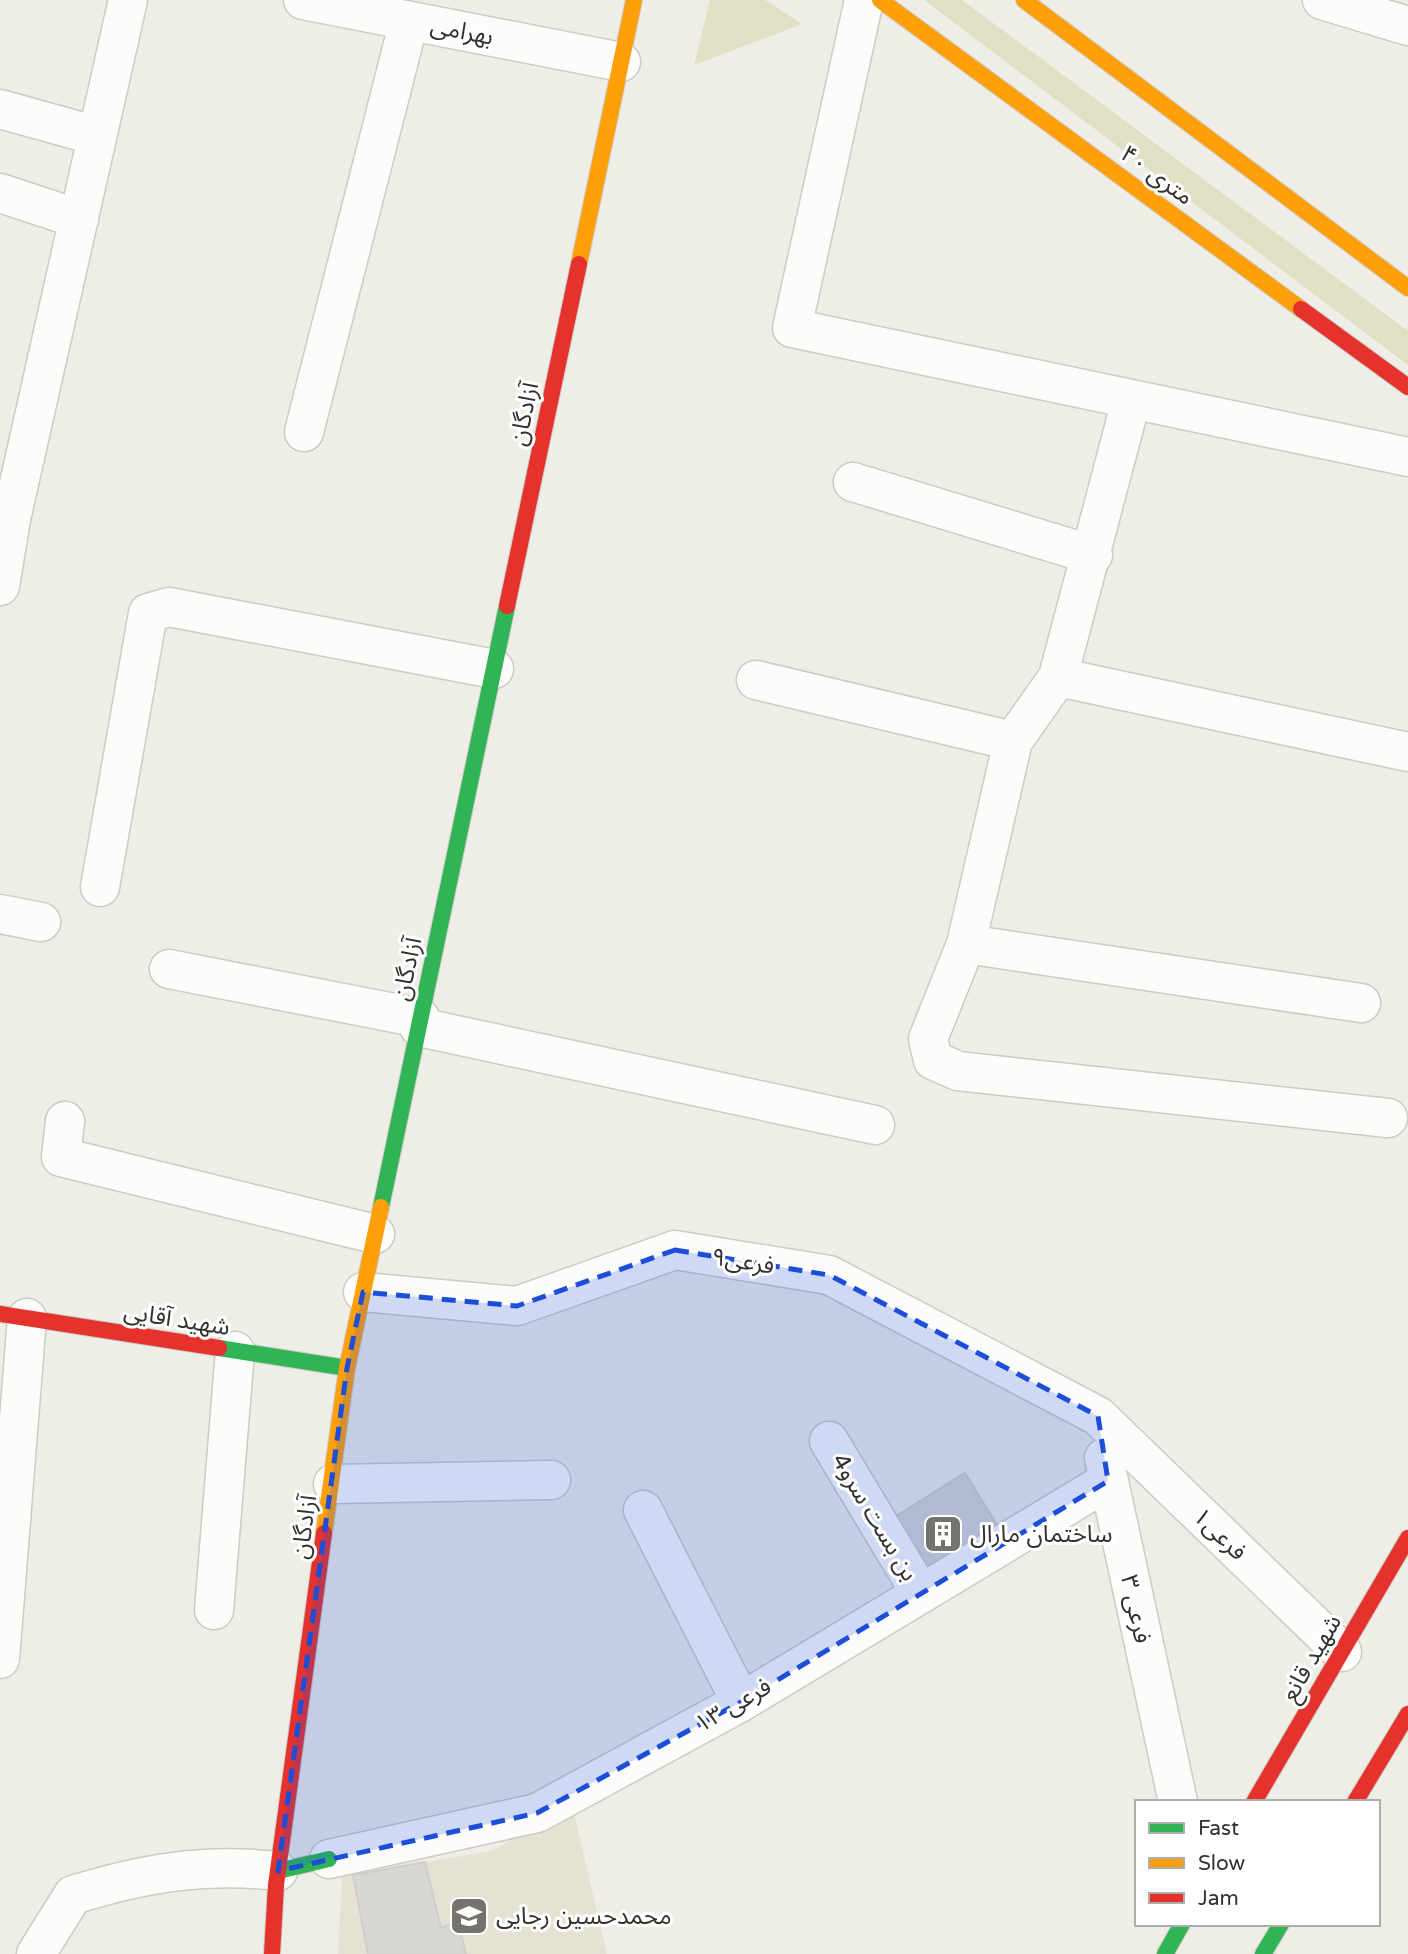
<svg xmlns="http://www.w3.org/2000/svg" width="1408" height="1954" font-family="'Varela Round','Noto Sans Arabic',sans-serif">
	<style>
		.built { fill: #e5e1d3 }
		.green { fill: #e0e1c4 }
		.building { fill: #d6d6d3; stroke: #cfcecd; stroke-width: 2 }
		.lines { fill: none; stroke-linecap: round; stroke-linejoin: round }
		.street-casing { stroke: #cccbc5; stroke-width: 41 }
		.fast-casing { stroke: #cccbc5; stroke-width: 18 }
		.slow-casing { stroke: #cccbc5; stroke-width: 18 }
		.jam-casing { stroke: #cccbc5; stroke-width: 18 }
		.street { stroke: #fcfcfb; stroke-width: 38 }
		.fast { stroke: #30b455; stroke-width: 16 }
		.slow { stroke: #ff9f0a; stroke-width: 16 }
		.jam { stroke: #e5322d; stroke-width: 16 }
		.marked { fill: #1d4ed8; fill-opacity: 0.2; stroke: #1d4ed8; stroke-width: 5; stroke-dasharray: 14 9; stroke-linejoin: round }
		.labels { text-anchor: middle; stroke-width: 6; stroke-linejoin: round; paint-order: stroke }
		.street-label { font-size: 24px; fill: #33312d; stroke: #fff }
		.poi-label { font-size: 24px; fill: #33312d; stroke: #fff; text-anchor: start }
	</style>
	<rect width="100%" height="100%" fill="#eeede6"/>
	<!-- built -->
	<path class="built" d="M 573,1809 L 607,1954 L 338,1954 L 342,1877 L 491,1851 Z"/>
	<!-- green -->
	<g class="green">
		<path d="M 710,0 L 765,0 L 802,24 L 694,65 Z"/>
		<path d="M 924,0 L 962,0 L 1408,331 L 1408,365 Z"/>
	</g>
	<!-- building -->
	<g class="building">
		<path d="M 965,1473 L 1007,1541 L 921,1594 L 880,1526 Z"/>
		<path d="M 425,1862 L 441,1928 L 458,1921 L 466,1954 L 368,1954 L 353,1875 Z"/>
	</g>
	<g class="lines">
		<defs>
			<g id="street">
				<path d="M 303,0 L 621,62"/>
				<path d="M 864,0 L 792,328 L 1408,457"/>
				<path d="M 1322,0 L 1408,26"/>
				<path d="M 0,109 L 97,136"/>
				<path d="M 0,193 L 79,219"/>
				<path d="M 1131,401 L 1058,677 L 1013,741 L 966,944 L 928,1039 L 933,1060 L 958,1071 L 1388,1118"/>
				<path d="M 304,432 L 409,21"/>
				<path d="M 853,482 L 1093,555"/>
				<path d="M 0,586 L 11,519 L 128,0"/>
				<path d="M 1058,677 L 1408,752"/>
				<path d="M 756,680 L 1013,741"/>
				<path d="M 100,887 L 148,613 L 169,607 L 494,669"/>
				<path d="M 0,914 L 41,922"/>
				<path d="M 966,944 L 1361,1003"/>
				<path d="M 169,969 L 420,1018"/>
				<path d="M 419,1027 L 875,1125"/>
				<path d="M 65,1121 L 61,1157 L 375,1234"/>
				<path d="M 363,1292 L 517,1306 L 675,1250 L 829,1275 L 1098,1416 L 1342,1652"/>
				<path d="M 829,1441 L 921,1594"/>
				<path d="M 1104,1458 L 1178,1802"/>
				<path d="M 333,1484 L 551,1480"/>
				<path d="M 643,1510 L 741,1702"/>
				<path d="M 214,1610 L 235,1351"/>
				<path d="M 0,1659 L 27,1318"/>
				<path d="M 329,1859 L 537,1813 L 741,1702 L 1108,1481"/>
				<path d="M 36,1954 L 73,1895 C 144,1873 204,1863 278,1871"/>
			</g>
			<g id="fast">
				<path d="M 381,1207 L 507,606"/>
				<path d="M 219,1348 L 347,1368"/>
				<path d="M 278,1871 L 329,1859"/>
				<path d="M 1165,1954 L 1182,1924"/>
				<path d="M 1263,1954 L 1281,1924"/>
			</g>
			<g id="slow">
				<path d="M 880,0 L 1301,309"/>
				<path d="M 1024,0 L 1408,288"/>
				<path d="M 579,264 L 634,0"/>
				<path d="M 324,1533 L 347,1368 L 381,1207"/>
			</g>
			<g id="jam">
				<path d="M 1301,309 L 1408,387"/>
				<path d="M 507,606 L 579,264"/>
				<path d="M 0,1314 L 219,1348"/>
				<path d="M 1254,1802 L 1408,1538"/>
				<path d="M 1355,1802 L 1408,1714"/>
				<path d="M 272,1954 L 276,1885 L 324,1533"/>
			</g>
		</defs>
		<!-- street casing -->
		<use href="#street" class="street-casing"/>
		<!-- fast casing -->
		<use href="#fast" class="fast-casing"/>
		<!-- slow casing -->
		<use href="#slow" class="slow-casing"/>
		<!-- jam casing -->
		<use href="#jam" class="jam-casing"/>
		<!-- street -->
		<use href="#street" class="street"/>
		<!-- fast -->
		<use href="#fast" class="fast"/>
		<!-- slow -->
		<use href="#slow" class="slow"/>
		<!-- jam -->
		<use href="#jam" class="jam"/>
	</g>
	<!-- marked area -->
	<path class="marked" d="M 675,1250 L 829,1275 L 1098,1416 L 1108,1481 L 741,1702 L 537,1813 L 278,1871 L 347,1368 L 363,1292 L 517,1306 Z"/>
	<!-- icons -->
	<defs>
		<symbol id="building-square" viewBox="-11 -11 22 22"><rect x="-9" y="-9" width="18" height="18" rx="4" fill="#74736e" stroke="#fff"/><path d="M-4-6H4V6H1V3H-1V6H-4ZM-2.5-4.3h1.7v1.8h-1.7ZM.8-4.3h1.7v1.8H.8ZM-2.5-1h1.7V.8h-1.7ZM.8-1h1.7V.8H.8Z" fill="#fff"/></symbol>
		<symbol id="school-square" viewBox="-11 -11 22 22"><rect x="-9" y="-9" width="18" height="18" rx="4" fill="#74736e" stroke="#fff"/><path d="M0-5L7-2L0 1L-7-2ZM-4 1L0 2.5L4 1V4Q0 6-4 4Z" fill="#fff"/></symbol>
	</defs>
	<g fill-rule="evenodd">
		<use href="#building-square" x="921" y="1512" width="44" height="44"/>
		<use href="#school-square" x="447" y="1894" width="44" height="44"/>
	</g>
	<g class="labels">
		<!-- street labels -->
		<g class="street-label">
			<text transform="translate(462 31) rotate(11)" y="8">بهرامی</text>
			<text transform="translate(1157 175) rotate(36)" y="8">۴۰ متری</text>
			<text transform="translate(524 414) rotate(-78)" y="8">آزادگان</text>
			<text transform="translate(407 969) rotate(-78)" y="8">آزادگان</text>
			<text transform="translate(743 1261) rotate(9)" y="8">فرعی۹</text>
			<text transform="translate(177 1319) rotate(9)" y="8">شهید آقایی</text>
			<text transform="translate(875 1517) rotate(59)" y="8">بن بست سرو4</text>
			<text transform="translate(304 1527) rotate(-82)" y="8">آزادگان</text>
			<text transform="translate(1220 1534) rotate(44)" y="8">فرعی۱</text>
			<text transform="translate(1136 1609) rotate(78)" y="8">فرعی ۳</text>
			<text transform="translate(1311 1658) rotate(-60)" y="8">شهید قانع</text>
			<text transform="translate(733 1705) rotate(-30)" y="8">فرعی ۱۳</text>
		</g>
		<!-- poi labels -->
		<g class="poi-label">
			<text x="970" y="1542">ساختمان مارال</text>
			<text x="496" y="1924">محمدحسین رجایی</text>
		</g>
	</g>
	<!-- legend -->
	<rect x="1135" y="1800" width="245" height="126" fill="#ffffff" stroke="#adadab" stroke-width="2"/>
	<rect x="1149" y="1823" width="35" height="10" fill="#30b455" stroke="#adadab" stroke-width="2"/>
	<text x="1198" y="1835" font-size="21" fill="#33312d">Fast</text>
	<rect x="1149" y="1858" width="35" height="10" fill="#ff9f0a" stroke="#adadab" stroke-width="2"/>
	<text x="1198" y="1870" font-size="21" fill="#33312d">Slow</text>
	<rect x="1149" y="1893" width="35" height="10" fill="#e5322d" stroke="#adadab" stroke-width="2"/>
	<text x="1198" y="1905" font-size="21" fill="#33312d">Jam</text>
</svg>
